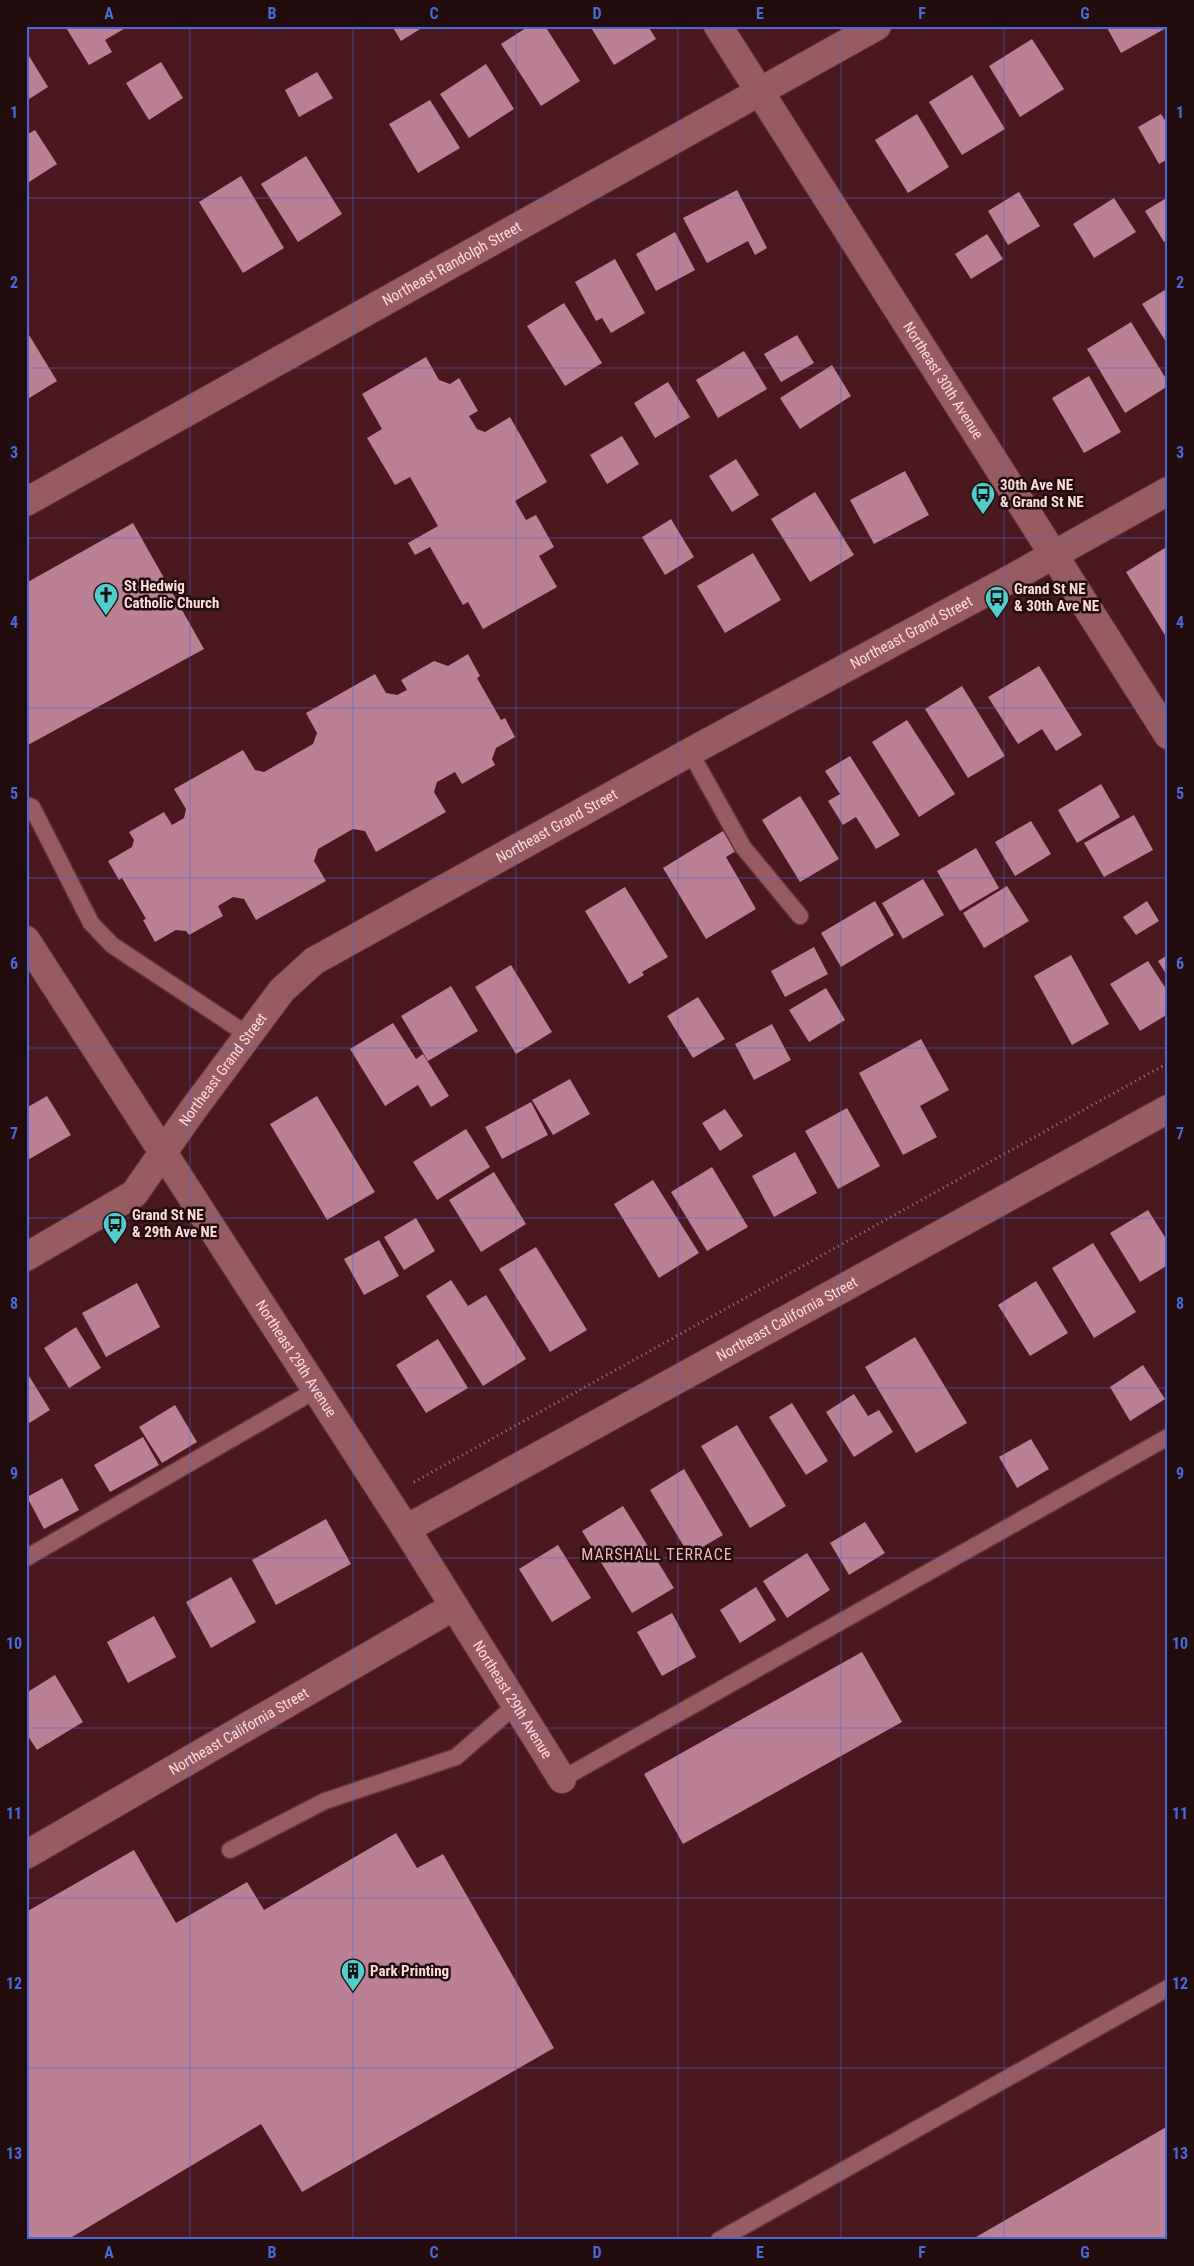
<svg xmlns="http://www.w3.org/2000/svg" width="1194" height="2266" font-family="'Roboto Condensed',sans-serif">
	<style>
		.building { fill: #ba8196 }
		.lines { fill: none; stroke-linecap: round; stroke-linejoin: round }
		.lane-casing { stroke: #60353b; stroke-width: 19 }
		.street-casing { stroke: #60353b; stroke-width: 30 }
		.path { stroke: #a47a7f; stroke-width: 3; stroke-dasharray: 1 4; stroke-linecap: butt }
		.lane { stroke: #965c61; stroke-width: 16 }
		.street { stroke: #965c61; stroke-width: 28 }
		.grid { fill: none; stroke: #4a6ad9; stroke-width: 1; stroke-opacity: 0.55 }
		.labels { text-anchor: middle; stroke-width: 5; stroke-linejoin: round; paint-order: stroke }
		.street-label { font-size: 15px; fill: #fddbdd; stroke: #220c0e }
		.poi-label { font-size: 15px; font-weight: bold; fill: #fddbdd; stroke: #220c0e; text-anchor: start }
		.neighbourhood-label { font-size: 16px; letter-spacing: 1px; fill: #f6b5b9; stroke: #220c0e }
		.neatline { fill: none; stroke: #4a6ad9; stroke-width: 2 }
		.grid-label { font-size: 16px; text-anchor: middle; font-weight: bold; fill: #4a6ad9 }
	</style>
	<rect width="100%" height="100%" fill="#4a181f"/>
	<!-- building -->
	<g class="building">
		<path d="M 65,26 L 129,26 L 105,40 L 112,52 L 89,65 Z"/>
		<path d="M 392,26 L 425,26 L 401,41 Z"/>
		<path d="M 529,26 L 545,26 L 580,81 L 541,106 L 501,44 Z"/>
		<path d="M 590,26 L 648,26 L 656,39 L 614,65 Z"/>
		<path d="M 1106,26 L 1168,26 L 1168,27 L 1121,53 Z"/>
		<path d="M 1032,39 L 1064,89 L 1020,117 L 989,66 Z"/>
		<path d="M 26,51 L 48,87 L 26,101 Z"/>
		<path d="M 161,62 L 183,98 L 149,120 L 126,83 Z"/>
		<path d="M 486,64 L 514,109 L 469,138 L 440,94 Z"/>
		<path d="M 317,72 L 333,98 L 299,117 L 285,90 Z"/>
		<path d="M 972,75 L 1005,129 L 962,155 L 929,102 Z"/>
		<path d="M 430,100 L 460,148 L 418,173 L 389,124 Z"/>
		<path d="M 917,114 L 949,167 L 908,193 L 875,140 Z"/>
		<path d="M 1161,114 L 1168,125 L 1168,159 L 1159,164 L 1138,127 Z"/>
		<path d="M 35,130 L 57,164 L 26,184 L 26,135 Z"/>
		<path d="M 306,156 L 342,214 L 298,242 L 261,184 Z"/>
		<path d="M 241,176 L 284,248 L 243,273 L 199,202 Z"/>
		<path d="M 737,190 L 767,248 L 755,255 L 748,241 L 707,263 L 683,218 Z"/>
		<path d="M 1019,192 L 1040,226 L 1008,245 L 988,211 Z"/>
		<path d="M 1168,197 L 1168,240 L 1164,242 L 1145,211 Z"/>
		<path d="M 1114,198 L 1136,232 L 1094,258 L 1073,224 Z"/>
		<path d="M 675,232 L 695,270 L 656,291 L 636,254 Z"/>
		<path d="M 987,234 L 1003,259 L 971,279 L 955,254 Z"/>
		<path d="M 615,259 L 645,313 L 611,333 L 602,318 L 596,321 L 575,282 Z"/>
		<path d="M 1168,288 L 1168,345 L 1142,304 Z"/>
		<path d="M 564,303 L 602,363 L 565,386 L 527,326 Z"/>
		<path d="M 1131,322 L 1168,382 L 1168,386 L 1125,413 L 1087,349 Z"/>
		<path d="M 26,330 L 57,381 L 26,400 Z"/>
		<path d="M 797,335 L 814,363 L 781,382 L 764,354 Z"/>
		<path d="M 744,351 L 767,389 L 718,418 L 696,380 Z"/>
		<path d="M 426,357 L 439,380 L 450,384 L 459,378 L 478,411 L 469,416 L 477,429 L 485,432 L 510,417 L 547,482 L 515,501 L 526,520 L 536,515 L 554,547 L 539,556 L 557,587 L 483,629 L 468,602 L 463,605 L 430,547 L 415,555 L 408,543 L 438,526 L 410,477 L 395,485 L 367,438 L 382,429 L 362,394 Z"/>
		<path d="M 832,365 L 851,396 L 800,429 L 780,398 Z"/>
		<path d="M 1089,376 L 1121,432 L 1084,453 L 1052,398 Z"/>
		<path d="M 668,382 L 690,417 L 655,438 L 634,403 Z"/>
		<path d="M 622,436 L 639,464 L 607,484 L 590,455 Z"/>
		<path d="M 736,459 L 759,495 L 732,512 L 709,476 Z"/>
		<path d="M 905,471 L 929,515 L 874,544 L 850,500 Z"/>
		<path d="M 815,492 L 854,555 L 810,582 L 771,519 Z"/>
		<path d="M 671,519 L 694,557 L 665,575 L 642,537 Z"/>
		<path d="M 133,523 L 204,649 L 26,746 L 26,583 Z"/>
		<path d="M 1168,546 L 1168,640 L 1126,572 Z"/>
		<path d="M 753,553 L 781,600 L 725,633 L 697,586 Z"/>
		<path d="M 468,654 L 480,676 L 477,678 L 501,720 L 505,718 L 515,737 L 496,748 L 492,759 L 495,765 L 462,784 L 455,772 L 437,782 L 434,792 L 446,812 L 376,852 L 365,831 L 353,829 L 318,849 L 314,861 L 326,881 L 256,920 L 244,899 L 233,897 L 218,906 L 223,916 L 189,935 L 186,931 L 176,930 L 155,942 L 143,920 L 146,919 L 122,878 L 119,880 L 108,861 L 132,847 L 134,840 L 129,832 L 164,812 L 172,825 L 184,818 L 186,809 L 174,789 L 243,750 L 255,770 L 264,772 L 313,744 L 317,733 L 306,713 L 375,674 L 386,693 L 397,695 L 407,690 L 401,680 L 434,661 L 448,666 Z"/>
		<path d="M 1039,666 L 1082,735 L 1056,751 L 1042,729 L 1018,744 L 988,697 Z"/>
		<path d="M 962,686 L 1005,756 L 968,778 L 925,709 Z"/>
		<path d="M 907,720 L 955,794 L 919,817 L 872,742 Z"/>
		<path d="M 850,756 L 900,835 L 876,849 L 856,817 L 843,825 L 828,801 L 840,794 L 825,771 Z"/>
		<path d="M 1101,784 L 1120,817 L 1077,843 L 1058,810 Z"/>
		<path d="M 800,796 L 839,859 L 800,882 L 762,820 Z"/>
		<path d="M 1134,815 L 1153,850 L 1104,877 L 1084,843 Z"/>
		<path d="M 1031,821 L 1051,854 L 1015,876 L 995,842 Z"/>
		<path d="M 723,831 L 736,851 L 726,857 L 756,909 L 706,939 L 663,868 Z"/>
		<path d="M 976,848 L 999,888 L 960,911 L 937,871 Z"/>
		<path d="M 923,879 L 944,915 L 903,939 L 882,903 Z"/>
		<path d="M 1007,886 L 1029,921 L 984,948 L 963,913 Z"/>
		<path d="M 625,887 L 668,957 L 642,972 L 644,975 L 629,984 L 585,911 Z"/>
		<path d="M 875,901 L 894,935 L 841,967 L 821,933 Z"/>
		<path d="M 1147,901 L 1159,921 L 1136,935 L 1123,917 Z"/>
		<path d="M 814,947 L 828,974 L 785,997 L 771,971 Z"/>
		<path d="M 1071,955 L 1109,1024 L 1072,1045 L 1034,976 Z"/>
		<path d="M 1168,955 L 1168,977 L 1158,961 Z"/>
		<path d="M 1148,961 L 1168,992 L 1168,1014 L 1140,1031 L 1110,984 Z"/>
		<path d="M 511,965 L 552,1032 L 516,1054 L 475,987 Z"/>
		<path d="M 451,986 L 478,1031 L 428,1061 L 401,1016 Z"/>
		<path d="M 826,988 L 845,1020 L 809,1042 L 789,1010 Z"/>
		<path d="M 698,997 L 725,1039 L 693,1058 L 667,1016 Z"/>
		<path d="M 393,1023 L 416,1059 L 423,1054 L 449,1096 L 431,1107 L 418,1085 L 385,1106 L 350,1049 Z"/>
		<path d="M 772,1024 L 791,1060 L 754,1080 L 735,1044 Z"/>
		<path d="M 921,1039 L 949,1090 L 920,1106 L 937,1137 L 903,1155 L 859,1073 Z"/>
		<path d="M 570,1079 L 590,1114 L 553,1135 L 532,1100 Z"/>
		<path d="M 47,1096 L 71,1135 L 26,1161 L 26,1108 Z"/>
		<path d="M 317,1096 L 375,1192 L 327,1220 L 270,1124 Z"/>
		<path d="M 531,1102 L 548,1135 L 502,1159 L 485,1127 Z"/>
		<path d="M 847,1108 L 880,1166 L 838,1189 L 805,1131 Z"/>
		<path d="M 725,1109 L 743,1136 L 720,1151 L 702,1123 Z"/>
		<path d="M 466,1129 L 490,1167 L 437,1200 L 413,1162 Z"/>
		<path d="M 795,1152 L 817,1193 L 774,1217 L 752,1176 Z"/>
		<path d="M 712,1167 L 748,1227 L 707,1251 L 671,1192 Z"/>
		<path d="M 494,1172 L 526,1224 L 481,1252 L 449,1200 Z"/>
		<path d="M 653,1180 L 699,1253 L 659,1278 L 614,1204 Z"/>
		<path d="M 1148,1210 L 1168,1242 L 1168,1265 L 1140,1282 L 1110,1233 Z"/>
		<path d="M 416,1218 L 435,1251 L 404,1270 L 384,1237 Z"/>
		<path d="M 379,1240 L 399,1276 L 364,1295 L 344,1259 Z"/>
		<path d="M 1093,1243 L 1136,1312 L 1094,1338 L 1052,1268 Z"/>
		<path d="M 536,1247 L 587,1330 L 550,1352 L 499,1269 Z"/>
		<path d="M 451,1280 L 468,1306 L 486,1295 L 526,1359 L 483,1386 L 426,1296 Z"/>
		<path d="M 1036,1281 L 1068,1333 L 1030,1356 L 998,1305 Z"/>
		<path d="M 137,1283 L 160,1327 L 106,1357 L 82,1313 Z"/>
		<path d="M 76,1327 L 101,1368 L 69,1388 L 44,1348 Z"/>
		<path d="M 915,1337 L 967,1423 L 916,1453 L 865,1367 Z"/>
		<path d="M 438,1339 L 468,1388 L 426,1413 L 396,1365 Z"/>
		<path d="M 1143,1365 L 1165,1399 L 1130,1421 L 1110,1387 Z"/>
		<path d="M 26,1371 L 50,1410 L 26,1425 Z"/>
		<path d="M 854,1394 L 868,1416 L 879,1410 L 893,1432 L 854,1457 L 826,1412 Z"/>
		<path d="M 792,1403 L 828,1461 L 806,1475 L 769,1417 Z"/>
		<path d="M 175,1405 L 197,1442 L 162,1463 L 139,1427 Z"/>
		<path d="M 737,1425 L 786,1506 L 750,1528 L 701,1446 Z"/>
		<path d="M 143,1437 L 159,1465 L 110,1492 L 94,1465 Z"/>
		<path d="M 1031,1439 L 1049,1469 L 1017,1488 L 999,1457 Z"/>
		<path d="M 684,1469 L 723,1535 L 689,1555 L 650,1490 Z"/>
		<path d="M 62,1478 L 79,1510 L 44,1529 L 27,1497 Z"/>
		<path d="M 623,1506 L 674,1588 L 632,1613 L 582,1531 Z"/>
		<path d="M 326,1519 L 351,1564 L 276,1605 L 252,1560 Z"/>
		<path d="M 865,1522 L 885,1553 L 849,1575 L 830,1543 Z"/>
		<path d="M 558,1545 L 591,1598 L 552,1622 L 519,1569 Z"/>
		<path d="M 807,1553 L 830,1590 L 787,1618 L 763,1581 Z"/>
		<path d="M 231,1577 L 256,1622 L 211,1648 L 186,1602 Z"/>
		<path d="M 756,1587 L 776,1620 L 740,1643 L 720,1610 Z"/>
		<path d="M 672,1613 L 696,1657 L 662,1676 L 637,1632 Z"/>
		<path d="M 154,1616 L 176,1657 L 128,1683 L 107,1642 Z"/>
		<path d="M 862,1652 L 902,1722 L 683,1844 L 644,1774 Z"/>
		<path d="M 55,1675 L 83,1722 L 37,1750 L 26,1733 L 26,1693 Z"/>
		<path d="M 396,1833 L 417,1868 L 443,1854 L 554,2048 L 302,2192 L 261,2124 L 67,2240 L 26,2240 L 26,1912 L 134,1850 L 176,1923 L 247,1882 L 264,1910 Z"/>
		<path d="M 1168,2126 L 1168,2240 L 971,2240 Z"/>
	</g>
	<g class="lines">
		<defs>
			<g id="lane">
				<path d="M 690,752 L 743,847 L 800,916"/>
				<path d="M 26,805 L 32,807 L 91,923 L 112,945 L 248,1035"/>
				<path d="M 26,1558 L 316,1390"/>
				<path d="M 562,1779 L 1168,1437"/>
				<path d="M 230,1850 L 325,1801 L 456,1757 L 516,1705"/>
				<path d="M 719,2240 L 1168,1988"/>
			</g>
			<g id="street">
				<path id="s1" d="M 718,26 L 1168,735"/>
				<path id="s2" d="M 26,502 L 877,26"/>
				<path id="s3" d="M 26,940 L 406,1529 L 562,1779"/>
				<path id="s4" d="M 26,1257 L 134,1194 L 192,1111 L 282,990 L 314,961 L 690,752 L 1014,577 L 1168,491"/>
				<path id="s5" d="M 406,1529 L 1168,1109"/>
				<path id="s6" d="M 26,1855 L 453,1607"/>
			</g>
		</defs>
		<!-- lane casing -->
		<use href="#lane" class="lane-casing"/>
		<!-- street casing -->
		<use href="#street" class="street-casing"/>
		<!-- path -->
		<path class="path" d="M 414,1482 L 1168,1063"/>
		<!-- lane -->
		<use href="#lane" class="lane"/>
		<!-- street -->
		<use href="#street" class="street"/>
	</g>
	<!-- grid -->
	<path class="grid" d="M 190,26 L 190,2240M 353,26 L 353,2240M 516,26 L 516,2240M 678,26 L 678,2240M 841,26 L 841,2240M 1004,26 L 1004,2240M 26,198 L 1168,198M 26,368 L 1168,368M 26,538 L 1168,538M 26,708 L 1168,708M 26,878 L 1168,878M 26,1048 L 1168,1048M 26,1218 L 1168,1218M 26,1388 L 1168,1388M 26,1558 L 1168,1558M 26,1728 L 1168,1728M 26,1898 L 1168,1898M 26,2068 L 1168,2068"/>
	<!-- icons -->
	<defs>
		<symbol id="bus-pin" viewBox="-11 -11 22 30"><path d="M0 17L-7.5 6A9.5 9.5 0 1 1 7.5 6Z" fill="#52cdcd" stroke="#220c0e"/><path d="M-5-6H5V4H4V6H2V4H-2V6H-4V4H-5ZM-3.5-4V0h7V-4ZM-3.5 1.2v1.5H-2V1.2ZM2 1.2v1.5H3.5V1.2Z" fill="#111"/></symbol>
		<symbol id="church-pin" viewBox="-11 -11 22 30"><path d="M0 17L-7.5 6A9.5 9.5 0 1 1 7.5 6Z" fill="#52cdcd" stroke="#220c0e"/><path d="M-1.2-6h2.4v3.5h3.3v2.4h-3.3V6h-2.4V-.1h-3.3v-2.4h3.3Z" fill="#111"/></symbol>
		<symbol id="building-pin" viewBox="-11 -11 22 30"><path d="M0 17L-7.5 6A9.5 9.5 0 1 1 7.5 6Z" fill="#52cdcd" stroke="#220c0e"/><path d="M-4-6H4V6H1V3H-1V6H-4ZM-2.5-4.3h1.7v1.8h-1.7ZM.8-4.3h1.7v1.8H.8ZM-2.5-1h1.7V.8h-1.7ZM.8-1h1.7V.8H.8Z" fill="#111"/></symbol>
	</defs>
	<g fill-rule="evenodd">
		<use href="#bus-pin" x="969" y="480" width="28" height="38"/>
		<use href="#church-pin" x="92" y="581" width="28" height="38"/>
		<use href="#bus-pin" x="983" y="584" width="28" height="38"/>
		<use href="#bus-pin" x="101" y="1210" width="28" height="38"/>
		<use href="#building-pin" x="339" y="1957" width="28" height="38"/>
	</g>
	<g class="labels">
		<!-- street labels -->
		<g class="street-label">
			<text dy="5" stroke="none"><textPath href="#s2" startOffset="488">Northeast Randolph Street</textPath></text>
			<text dy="5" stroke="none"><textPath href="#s1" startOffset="420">Northeast 30th Avenue</textPath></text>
			<text dy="5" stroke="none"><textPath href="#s4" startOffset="1102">Northeast Grand Street</textPath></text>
			<text dy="5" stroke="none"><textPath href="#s4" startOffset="698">Northeast Grand Street</textPath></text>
			<text dy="5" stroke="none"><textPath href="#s4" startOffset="278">Northeast Grand Street</textPath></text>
			<text dy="5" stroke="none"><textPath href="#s5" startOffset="435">Northeast California Street</textPath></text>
			<text dy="5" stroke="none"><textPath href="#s3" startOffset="498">Northeast 29th Avenue</textPath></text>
			<text dy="5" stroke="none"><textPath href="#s3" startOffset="902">Northeast 29th Avenue</textPath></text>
			<text dy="5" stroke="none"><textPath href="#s6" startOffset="246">Northeast California Street</textPath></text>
		</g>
		<!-- poi labels -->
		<g class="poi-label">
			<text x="1000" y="490">30th Ave NE<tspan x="1000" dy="17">&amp; Grand St NE</tspan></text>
			<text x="124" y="591">St Hedwig<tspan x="124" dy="17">Catholic Church</tspan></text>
			<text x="1014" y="594">Grand St NE<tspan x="1014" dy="17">&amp; 30th Ave NE</tspan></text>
			<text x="132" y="1220">Grand St NE<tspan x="132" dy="17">&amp; 29th Ave NE</tspan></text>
			<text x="370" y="1976">Park Printing</text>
		</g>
		<!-- neighbourhood labels -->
		<g class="neighbourhood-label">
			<text x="657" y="1560">MARSHALL TERRACE</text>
		</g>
	</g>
	<!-- border -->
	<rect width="1194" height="2266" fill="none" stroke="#220c0e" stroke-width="55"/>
	<rect x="28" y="28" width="1138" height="2210" class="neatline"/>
	<g class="grid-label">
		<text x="109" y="19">A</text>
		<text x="272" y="19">B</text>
		<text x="434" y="19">C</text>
		<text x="597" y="19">D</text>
		<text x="760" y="19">E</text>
		<text x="922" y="19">F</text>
		<text x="1085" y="19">G</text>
		<text x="14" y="118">1</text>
		<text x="1180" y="118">1</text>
		<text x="14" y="288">2</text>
		<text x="1180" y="288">2</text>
		<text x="14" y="458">3</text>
		<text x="1180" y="458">3</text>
		<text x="14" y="628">4</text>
		<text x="1180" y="628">4</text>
		<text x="14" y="799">5</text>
		<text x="1180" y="799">5</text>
		<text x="14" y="969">6</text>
		<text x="1180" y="969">6</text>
		<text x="14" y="1139">7</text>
		<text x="1180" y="1139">7</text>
		<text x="14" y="1309">8</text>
		<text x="1180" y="1309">8</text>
		<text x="14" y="1479">9</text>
		<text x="1180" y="1479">9</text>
		<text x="14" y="1649">10</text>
		<text x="1180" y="1649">10</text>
		<text x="14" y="1819">11</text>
		<text x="1180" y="1819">11</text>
		<text x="14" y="1989">12</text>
		<text x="1180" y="1989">12</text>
		<text x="14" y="2159">13</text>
		<text x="1180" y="2159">13</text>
		<text x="109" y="2258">A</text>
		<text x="272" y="2258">B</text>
		<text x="434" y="2258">C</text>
		<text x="597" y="2258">D</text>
		<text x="760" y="2258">E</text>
		<text x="922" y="2258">F</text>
		<text x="1085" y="2258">G</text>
	</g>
</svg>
